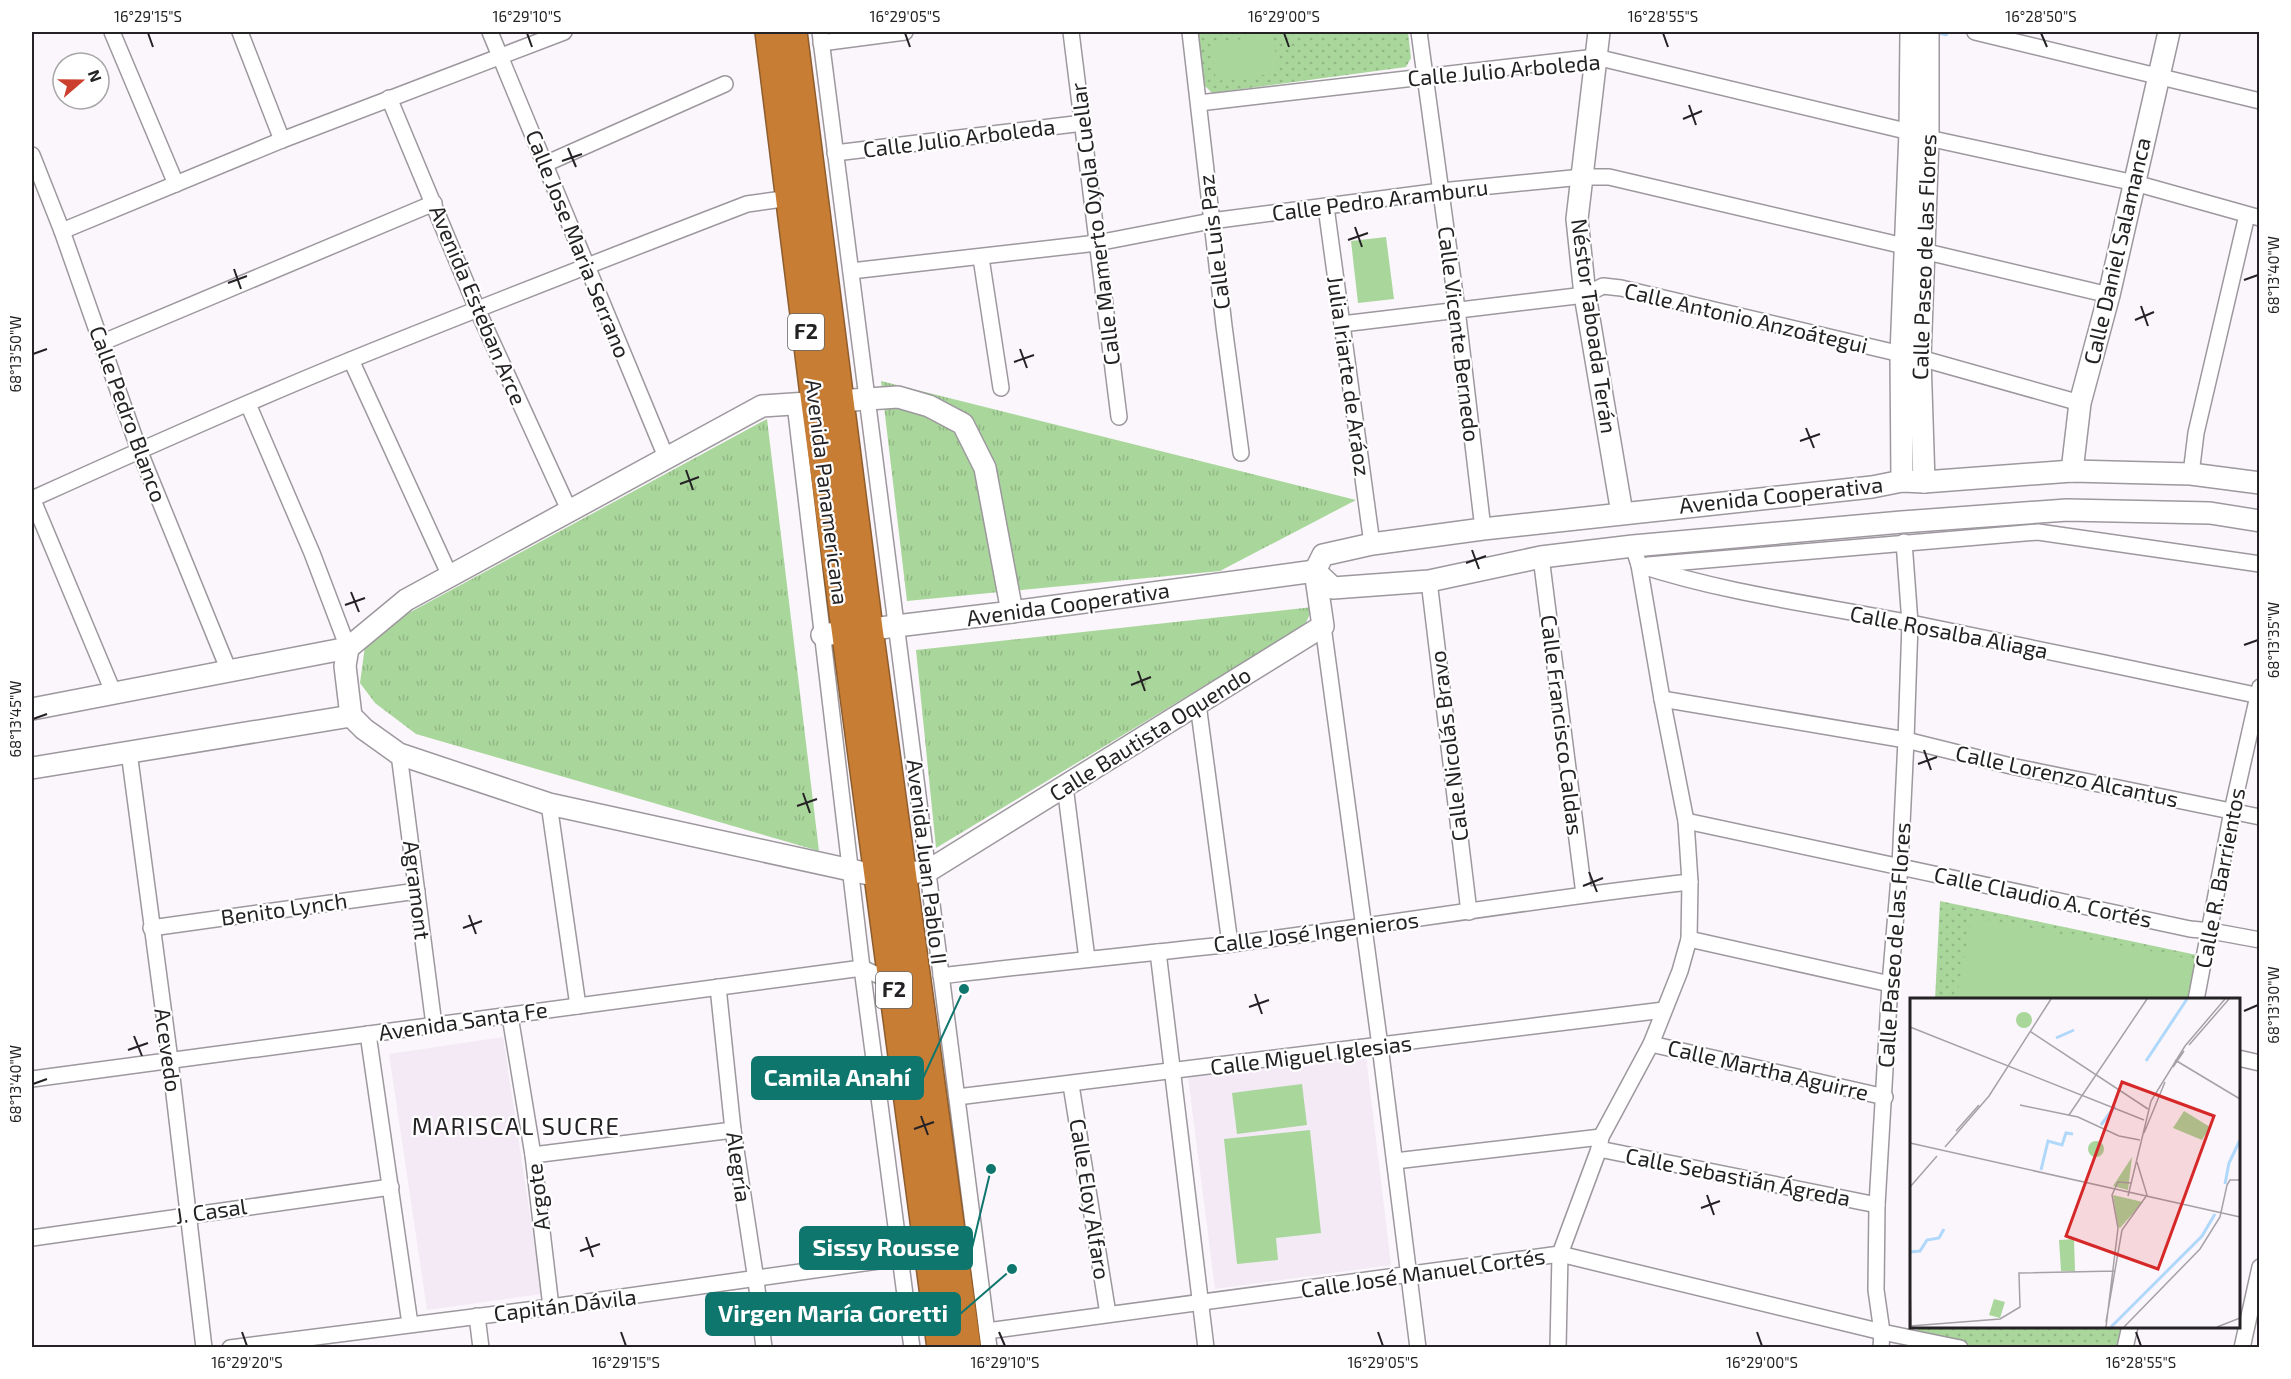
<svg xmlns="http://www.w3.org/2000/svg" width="2291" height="1379" font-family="'Exo 2',sans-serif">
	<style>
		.built { fill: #f3eaf6 }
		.grass { fill: url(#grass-tufts) }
		.park { fill: url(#park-dots) }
		.garden { fill: #a9d69b }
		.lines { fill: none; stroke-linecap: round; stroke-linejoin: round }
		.stream { stroke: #afd8fa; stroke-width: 4.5 }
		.street-casing { stroke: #9d989e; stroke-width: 18 }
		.secondary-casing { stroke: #9d989e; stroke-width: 24 }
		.highway-casing { stroke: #8e5d2e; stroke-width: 30 }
		.street { stroke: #fff; stroke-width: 15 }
		.secondary { stroke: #fff; stroke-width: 21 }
		.highway { stroke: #c77d34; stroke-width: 27 }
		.ticks { fill: none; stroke: #242224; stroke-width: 2 }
		.labels { text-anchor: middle; stroke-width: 4.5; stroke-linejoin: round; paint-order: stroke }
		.shield { fill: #fff; stroke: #666466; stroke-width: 1.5 }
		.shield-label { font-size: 21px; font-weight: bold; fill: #242224 }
		.street-label { font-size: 22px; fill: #242224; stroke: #fff }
		.neighbourhood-label { font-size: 24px; letter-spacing: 1.5px; fill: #242224; stroke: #fff }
		.inset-river { fill: none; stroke: #afd8fa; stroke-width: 3 }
		.inset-road { fill: none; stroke: #a5a1a6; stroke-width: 1.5 }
		.view { fill: #d62828; fill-opacity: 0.15; stroke: #d62828; stroke-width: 3 }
		.inset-edge { fill: none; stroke: #242224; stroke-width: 3 }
		.leader { fill: none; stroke: #0f766e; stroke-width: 2 }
		.callout-dot { fill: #0f766e; stroke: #fff; stroke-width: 2 }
		.callout { fill: #0f766e; stroke: #0f766e; stroke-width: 2 }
		.callout-label { font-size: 24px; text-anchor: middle; font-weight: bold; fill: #fff }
		.neatline { fill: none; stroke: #242224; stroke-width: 2 }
		.ticks-label { font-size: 15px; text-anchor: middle; fill: #242224 }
	</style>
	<defs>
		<pattern id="grass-tufts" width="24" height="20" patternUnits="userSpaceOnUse" patternTransform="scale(1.5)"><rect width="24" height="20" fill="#a9d69b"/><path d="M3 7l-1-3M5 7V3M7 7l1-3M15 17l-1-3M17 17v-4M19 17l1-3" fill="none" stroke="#91b785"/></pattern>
		<pattern id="park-dots" width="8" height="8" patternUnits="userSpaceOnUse" patternTransform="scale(1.5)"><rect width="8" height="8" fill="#a9d69b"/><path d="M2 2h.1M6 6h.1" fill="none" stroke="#91b785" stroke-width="1.8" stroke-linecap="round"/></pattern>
	</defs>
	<rect width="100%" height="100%" fill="#fbf6fc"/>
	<!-- built -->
	<g class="built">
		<path d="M 503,1037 L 542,1294 L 427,1310 L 389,1054 Z"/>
		<path d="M 1366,1055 L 1391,1265 L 1215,1289 L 1188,1077 Z"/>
	</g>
	<!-- grass -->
	<g class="grass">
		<path d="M 881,381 L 1356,500 L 1220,571 L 907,601 Z"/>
		<path d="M 767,419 L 819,851 L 416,734 L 375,703 L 360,683 L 365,646 L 405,615 Z"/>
		<path d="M 1313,607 L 1305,625 L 936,848 L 916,650 Z"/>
	</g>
	<!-- park -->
	<g class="park">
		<path d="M 1198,32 L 1408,32 L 1411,58 L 1406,67 L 1212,93 L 1205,86 Z"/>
		<path d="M 1940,901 L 2211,958 L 2201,999 L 1935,1000 Z"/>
		<path d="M 1918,1327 L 2135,1327 L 2132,1347 L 1951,1348 L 1917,1341 Z"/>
	</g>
	<!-- garden -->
	<g class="garden">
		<path d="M 1273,35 L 1278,73 L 1216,81 L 1211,43 Z"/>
		<path d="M 1386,237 L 1394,299 L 1358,303 L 1351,241 Z"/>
		<path d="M 1972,917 L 2202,961 L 2194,999 L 1956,1000 Z"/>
		<path d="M 1302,1084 L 1307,1125 L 1237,1134 L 1232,1093 Z"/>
		<path d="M 1310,1130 L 1321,1233 L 1276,1238 L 1278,1260 L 1237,1264 L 1224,1139 Z"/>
	</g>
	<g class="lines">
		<!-- stream -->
		<path class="stream" d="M 1937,32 L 1946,34"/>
		<defs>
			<g id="street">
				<path d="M 112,32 L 176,184"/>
				<path d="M 240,32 L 282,140"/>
				<path d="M 490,32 L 666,457"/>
				<path d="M 820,32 L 989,1348"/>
				<path d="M 1071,32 L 1119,417"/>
				<path d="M 1190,32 L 1224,326 L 1241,453"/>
				<path d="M 1419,32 L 1457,309 L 1483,529"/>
				<path d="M 1975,32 L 2260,101"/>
				<path d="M 821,43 L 905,32"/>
				<path d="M 389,98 L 477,309 L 570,512"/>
				<path d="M 1199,103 L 1596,57 L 1910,132"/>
				<path d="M 1928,138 L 2135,183 L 2260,218"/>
				<path d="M 835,153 L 1083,123"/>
				<path d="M 32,155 L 62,231 L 139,450 L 229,671"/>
				<path d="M 545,164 L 725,84"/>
				<path d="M 1326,207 L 1372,544"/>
				<path d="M 62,231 L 282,140 L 564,32"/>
				<path d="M 1923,251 L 2109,295"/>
				<path d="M 981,258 L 1001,388"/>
				<path d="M 851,271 L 1097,243 L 1211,221 L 1441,191 L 1582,177 L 1609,177 L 1904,246"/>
				<path d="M 1342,324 L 1585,295 L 1603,286 L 1621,288 L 1901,354"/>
				<path d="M 101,343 L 434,203"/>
				<path d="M 1920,358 L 2080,403"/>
				<path d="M 351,360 L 450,576"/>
				<path d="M 248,404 L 312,553 L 348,648"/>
				<path d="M 795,404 L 862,968 L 912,1348"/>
				<path d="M 2191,474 L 2196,433 L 2247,215"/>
				<path d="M 32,498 L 114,694"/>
				<path d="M 32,499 C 138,451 245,403 353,359 C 484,306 615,255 747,204 L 790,198"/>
				<path d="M 1541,557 L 1584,894"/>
				<path d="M 1639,565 C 1728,594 1820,605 1911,623 C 2027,647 2144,671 2260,696"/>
				<path d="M 1648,565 L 2038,532 L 2260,564"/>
				<path d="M 1429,581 L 1469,912"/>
				<path d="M 1323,626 L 1380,1046 L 1418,1348"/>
				<path d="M 1662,699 L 1906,740 L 2011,766 L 2260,817"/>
				<path d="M 1198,704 L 1230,944"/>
				<path d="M 129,752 L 170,1060 L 204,1348"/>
				<path d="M 399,754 L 434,1025"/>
				<path d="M 1065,786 L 1087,959"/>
				<path d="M 549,804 L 578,1006"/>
				<path d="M 1686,821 L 2190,929 L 2211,931 L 2260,940"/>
				<path d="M 151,928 L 417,891"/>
				<path d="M 1689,939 L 1890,984"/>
				<path d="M 1158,952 L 1206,1348"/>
				<path d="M 941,976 C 1038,964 1134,955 1231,944 C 1384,925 1537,899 1690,882"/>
				<path d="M 718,987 L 733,1130 L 756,1280 L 764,1348"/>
				<path d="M 2196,1000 L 2232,811 L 2260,687"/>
				<path d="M 510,1016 L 533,1155 L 551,1307"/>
				<path d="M 368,1034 L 410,1324"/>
				<path d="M 1651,1044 L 1885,1097"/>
				<path d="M 2238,1058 L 2260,1063"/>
				<path d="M 32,1079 L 862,968 L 893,982"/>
				<path d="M 1071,1085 L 1108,1314"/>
				<path d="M 957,1097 L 1664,1010"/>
				<path d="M 1599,1149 L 1877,1205"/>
				<path d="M 533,1155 L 733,1130"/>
				<path d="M 1395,1161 L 1601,1137"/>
				<path d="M 32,1238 L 391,1187"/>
				<path d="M 477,1316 L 481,1348"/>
				<path d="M 987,1331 L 1560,1254 L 1882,1332 L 1960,1348"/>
				<path d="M 230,1348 L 551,1307 L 900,1258"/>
				<path d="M 1558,1348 L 1560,1254 L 1599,1149 L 1601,1137 L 1651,1044 L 1680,971 L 1689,939 L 1690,882 L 1686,821 L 1662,699 L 1639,565 L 1633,546"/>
				<path d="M 1881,1348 L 1882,1332 L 1876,1290 L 1877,1205 L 1890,984 L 1900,866 L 1906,740 L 1910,623 L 1904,542"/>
				<path d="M 2125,1348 L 2130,1326"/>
				<path d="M 2242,1348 L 2260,1267"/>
			</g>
			<g id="secondary">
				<path d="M 1599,32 L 1577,219 L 1585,295 L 1622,513"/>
				<path d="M 2072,471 L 2080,403 L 2109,295 L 2169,32"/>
				<path d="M 1902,481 L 1901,354 L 1910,132 L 1911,32"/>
				<path d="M 1924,482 L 1920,358 L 1928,138 L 1928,32"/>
				<path d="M 1315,571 L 1323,555 L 1372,544 L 1483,529 L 1872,487 L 1902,481 L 1924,482 L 2072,471 L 2191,474 L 2260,483"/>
				<path d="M 1315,571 L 1333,588 L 1429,581 L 1541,557 L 1633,546 L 1902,522 L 2067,510 L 2210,513 L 2260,521"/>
				<path d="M 822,635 L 1012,612 L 1315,571"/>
				<path d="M 348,648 L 345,666 L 351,716 L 364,729 L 399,754 L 549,804 L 878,876 L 928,871 L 1323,626 L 1315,571"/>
				<path d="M 32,709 L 348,648 L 406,600 L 762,406 L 898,397 L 929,406 L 963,424 L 985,468 L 1012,612"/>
				<path d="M 32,768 L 351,716"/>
			</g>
			<g id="highway">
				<path d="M 769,32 L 815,403 L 941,1348"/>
				<path d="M 793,32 L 869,629 L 967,1348"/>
			</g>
		</defs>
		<!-- street casing -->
		<use href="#street" class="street-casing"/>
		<!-- secondary casing -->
		<use href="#secondary" class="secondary-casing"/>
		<!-- highway casing -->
		<use href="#highway" class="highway-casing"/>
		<!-- street -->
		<use href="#street" class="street"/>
		<!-- secondary -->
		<use href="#secondary" class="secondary"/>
		<!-- highway -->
		<use href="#highway" class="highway"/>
	</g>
	<!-- ticks -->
	<path class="ticks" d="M 148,33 L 153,47M 527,33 L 532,47M 905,33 L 910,47M 1284,33 L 1289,47M 1663,33 L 1668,47M 2041,33 L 2047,47M 1689,105 L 1696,125M 1683,119 L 1702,111M 568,148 L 576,167M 562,161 L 582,154M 1355,227 L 1362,247M 1348,240 L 1368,233M 234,269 L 241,289M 2244,280 L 2258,275M 228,283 L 247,276M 2141,306 L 2148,326M 2135,320 L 2154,312M 1020,349 L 1027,368M 33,354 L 47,349M 1014,362 L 1034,355M 1806,428 L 1814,448M 1800,441 L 1820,434M 686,470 L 693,490M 680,484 L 699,477M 1472,550 L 1479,569M 1466,563 L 1486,556M 351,592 L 359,612M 345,605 L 365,598M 2244,645 L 2258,640M 1138,671 L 1145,691M 1131,685 L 1151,677M 33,719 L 47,714M 1924,750 L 1931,770M 1918,764 L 1937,757M 803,793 L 810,813M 797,806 L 817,799M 1589,872 L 1597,892M 1583,886 L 1603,878M 469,915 L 476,934M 463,928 L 482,921M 1255,994 L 1262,1014M 1249,1007 L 1269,1000M 2244,1011 L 2258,1005M 134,1036 L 142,1056M 128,1050 L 148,1043M 33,1084 L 47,1079M 921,1116 L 928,1135M 914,1129 L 934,1122M 1707,1195 L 1714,1215M 1701,1208 L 1720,1201M 586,1237 L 593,1257M 580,1251 L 600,1244M 242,1332 L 247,1346M 621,1332 L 626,1346M 999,1332 L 1005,1346M 1378,1332 L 1383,1346M 1757,1332 L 1762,1346M 2136,1332 L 2141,1346"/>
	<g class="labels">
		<!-- shield labels -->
		<g class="shield">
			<rect x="788" y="314" width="36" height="36" rx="4.5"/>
			<rect x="876" y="972" width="36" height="36" rx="4.5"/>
		</g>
		<g class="shield-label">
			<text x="806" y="339">F2</text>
			<text x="894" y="997">F2</text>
		</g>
		<!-- street labels -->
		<g class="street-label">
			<text transform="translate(1504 70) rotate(-5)" y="8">Calle Julio Arboleda</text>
			<text transform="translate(959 138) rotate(-7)" y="8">Calle Julio Arboleda</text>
			<text transform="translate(1380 200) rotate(-7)" y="8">Calle Pedro Aramburu</text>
			<text transform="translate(1095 224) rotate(-97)" y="8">Calle Mamerto Oyola Cuellar</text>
			<text transform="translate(1214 242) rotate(-97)" y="8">Calle Luis Paz</text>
			<text transform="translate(578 244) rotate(68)" y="8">Calle Jose Maria Serrano</text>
			<text transform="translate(2117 251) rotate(-77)" y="8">Calle Daniel Salamanca</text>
			<text transform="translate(1924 257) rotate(-88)" y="8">Calle Paseo de las Flores</text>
			<text transform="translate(478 305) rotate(67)" y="8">Avenida Esteban Arce</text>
			<text transform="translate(1746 318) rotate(13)" y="8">Calle Antonio Anzoátegui</text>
			<text transform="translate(1594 326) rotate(82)" y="8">Néstor Taboada Terán</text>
			<text transform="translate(1459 334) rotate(83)" y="8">Calle Vicente Bernedo</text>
			<text transform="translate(1349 376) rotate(82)" y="8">Julia Iriarte de Aráoz</text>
			<text transform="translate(128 414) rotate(70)" y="8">Calle Pedro Blanco</text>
			<text transform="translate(827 492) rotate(83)" y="8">Avenida Panamericana</text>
			<text transform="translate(1781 495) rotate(-6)" y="8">Avenida Cooperativa</text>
			<text transform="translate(1068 604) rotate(-8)" y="8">Avenida Cooperativa</text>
			<text transform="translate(1949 632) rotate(11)" y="8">Calle Rosalba Aliaga</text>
			<text transform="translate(1562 725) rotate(83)" y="8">Calle Francisco Caldas</text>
			<text transform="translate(1150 734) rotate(-32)" y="8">Calle Bautista Oquendo</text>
			<text transform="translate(1449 746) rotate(-97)" y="8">Calle Nicolás Bravo</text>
			<text transform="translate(2067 776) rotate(12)" y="8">Calle Lorenzo Alcantus</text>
			<text transform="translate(927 862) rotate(83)" y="8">Avenida Juan Pablo II</text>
			<text transform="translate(2220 878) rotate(-79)" y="8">Calle R. Barrientos</text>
			<text transform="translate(417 890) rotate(83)" y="8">Agramont</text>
			<text transform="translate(2043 897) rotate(12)" y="8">Calle Claudio A. Cortés</text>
			<text transform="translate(284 909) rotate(-8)" y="8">Benito Lynch</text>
			<text transform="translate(1316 932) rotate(-7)" y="8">Calle José Ingenieros</text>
			<text transform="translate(1894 945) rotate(-86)" y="8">Calle Paseo de las Flores</text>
			<text transform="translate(463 1021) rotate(-8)" y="8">Avenida Santa Fe</text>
			<text transform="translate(168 1050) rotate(82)" y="8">Acevedo</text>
			<text transform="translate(1311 1055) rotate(-7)" y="8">Calle Miguel Iglesias</text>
			<text transform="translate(1768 1070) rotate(13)" y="8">Calle Martha Aguirre</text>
			<text transform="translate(739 1167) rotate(82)" y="8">Alegría</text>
			<text transform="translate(1738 1177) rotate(11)" y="8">Calle Sebastián Ágreda</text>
			<text transform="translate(538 1197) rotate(-97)" y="8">Argote</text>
			<text transform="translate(1090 1199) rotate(81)" y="8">Calle Eloy Alfaro</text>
			<text transform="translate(211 1211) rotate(-8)" y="8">J. Casal</text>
			<text transform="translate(1423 1273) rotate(-8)" y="8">Calle José Manuel Cortés</text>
			<text transform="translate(565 1305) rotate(-7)" y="8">Capitán Dávila</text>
		</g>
		<!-- neighbourhood labels -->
		<g class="neighbourhood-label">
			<text x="516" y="1135">MARISCAL SUCRE</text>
		</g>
	</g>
	<!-- overview -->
	<g transform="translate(1910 998)">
		<rect width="330" height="330" fill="#fbf6fc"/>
		<path d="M 222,159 L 218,192 L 203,188 ZM 203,197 L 233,204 L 210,230 L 208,229 Z" fill="#a9d69b"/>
		<path d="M 274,113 L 300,129 L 292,142 L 263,130 ZM178 151a8 8 0 1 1 16 0a8 8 0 1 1-16 0ZM 164,241 L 165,273 L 151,273 L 149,242 Z" fill="#a9d69b"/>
		<path d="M106 22a8 8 0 1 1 16 0a8 8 0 1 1-16 0ZM 274,114 L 283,119 L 278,129 L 283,133 L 280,136 L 265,128 ZM 84,301 L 95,304 L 90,320 L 79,317 Z" fill="#a9d69b"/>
		<path class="inset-river" d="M 146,40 L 164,32M 236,63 L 277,1M 191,127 L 205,108M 131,172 L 138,143 L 152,147 L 156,135 L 163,136M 315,186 L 319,165 L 330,142M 0,254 L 10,253 L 17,242 L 29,240 L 34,231M 201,329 L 292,238 L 305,216"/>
		<path class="inset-road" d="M 0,29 L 234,122M 121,34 L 238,111M 279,47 L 319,1M 265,62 L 330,101M 263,69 L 274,53M 110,107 L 168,119 L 209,138 L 230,142M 159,117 L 237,1M 46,133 L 69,107M 234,135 L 255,84M 0,145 L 330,219M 35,149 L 79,98 L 141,1M 0,189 L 27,158M 218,198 L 241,103 L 275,48 L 315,1M 0,285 L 1,328M 196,324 L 212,232 L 237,197 L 227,164M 0,328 L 90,321 L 110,309 L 109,275 L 205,273M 196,329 L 208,230 L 202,197 L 208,184 L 221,185M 214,329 L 290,251 L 310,219 L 317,187 L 320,182 L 330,182M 307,329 L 330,320"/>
		<path class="view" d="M 212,84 L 304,118 L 248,271 L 156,238 Z"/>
		<rect width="330" height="330" class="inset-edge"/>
	</g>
	<!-- callouts -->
	<path class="leader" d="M964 989L923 1078M991 1169L972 1248M1012 1269L960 1314"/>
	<g class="callout-dot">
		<circle cx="964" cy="989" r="6"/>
		<circle cx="991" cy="1169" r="6"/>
		<circle cx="1012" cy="1269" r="6"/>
	</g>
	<g class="callout">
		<rect x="752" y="1057" width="171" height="42" rx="6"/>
		<rect x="800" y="1227" width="172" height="42" rx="6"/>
		<rect x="706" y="1293" width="254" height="42" rx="6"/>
	</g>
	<g class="callout-label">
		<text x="837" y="1086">Camila Anahí</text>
		<text x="886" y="1256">Sissy Rousse</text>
		<text x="833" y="1322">Virgen María Goretti</text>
	</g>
	<!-- border -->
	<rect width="2291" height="1379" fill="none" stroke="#ffffff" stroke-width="66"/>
	<!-- north arrow -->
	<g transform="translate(81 81) rotate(70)"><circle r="28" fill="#ffffff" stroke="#a7a7a7" stroke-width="1.5"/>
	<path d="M0-4.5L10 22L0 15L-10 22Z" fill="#cb3f2c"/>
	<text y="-9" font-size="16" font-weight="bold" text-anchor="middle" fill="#242224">N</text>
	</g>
	<rect x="33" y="33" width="2225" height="1313" class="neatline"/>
	<g class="ticks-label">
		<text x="148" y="22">16°29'15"S</text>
		<text x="527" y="22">16°29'10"S</text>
		<text x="905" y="22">16°29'05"S</text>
		<text x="1284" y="22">16°29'00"S</text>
		<text x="1663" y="22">16°28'55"S</text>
		<text x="2041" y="22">16°28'50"S</text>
		<text transform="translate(2274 275) rotate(-90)" y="5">68°13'40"W</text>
		<text transform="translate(16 354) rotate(-90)" y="5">68°13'50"W</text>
		<text transform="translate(2274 640) rotate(-90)" y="5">68°13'35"W</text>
		<text transform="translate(16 719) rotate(-90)" y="5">68°13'45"W</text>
		<text transform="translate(2274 1005) rotate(-90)" y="5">68°13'30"W</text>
		<text transform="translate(16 1084) rotate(-90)" y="5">68°13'40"W</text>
		<text x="247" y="1368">16°29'20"S</text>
		<text x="626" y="1368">16°29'15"S</text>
		<text x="1005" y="1368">16°29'10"S</text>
		<text x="1383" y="1368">16°29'05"S</text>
		<text x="1762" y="1368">16°29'00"S</text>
		<text x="2141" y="1368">16°28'55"S</text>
	</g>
</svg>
